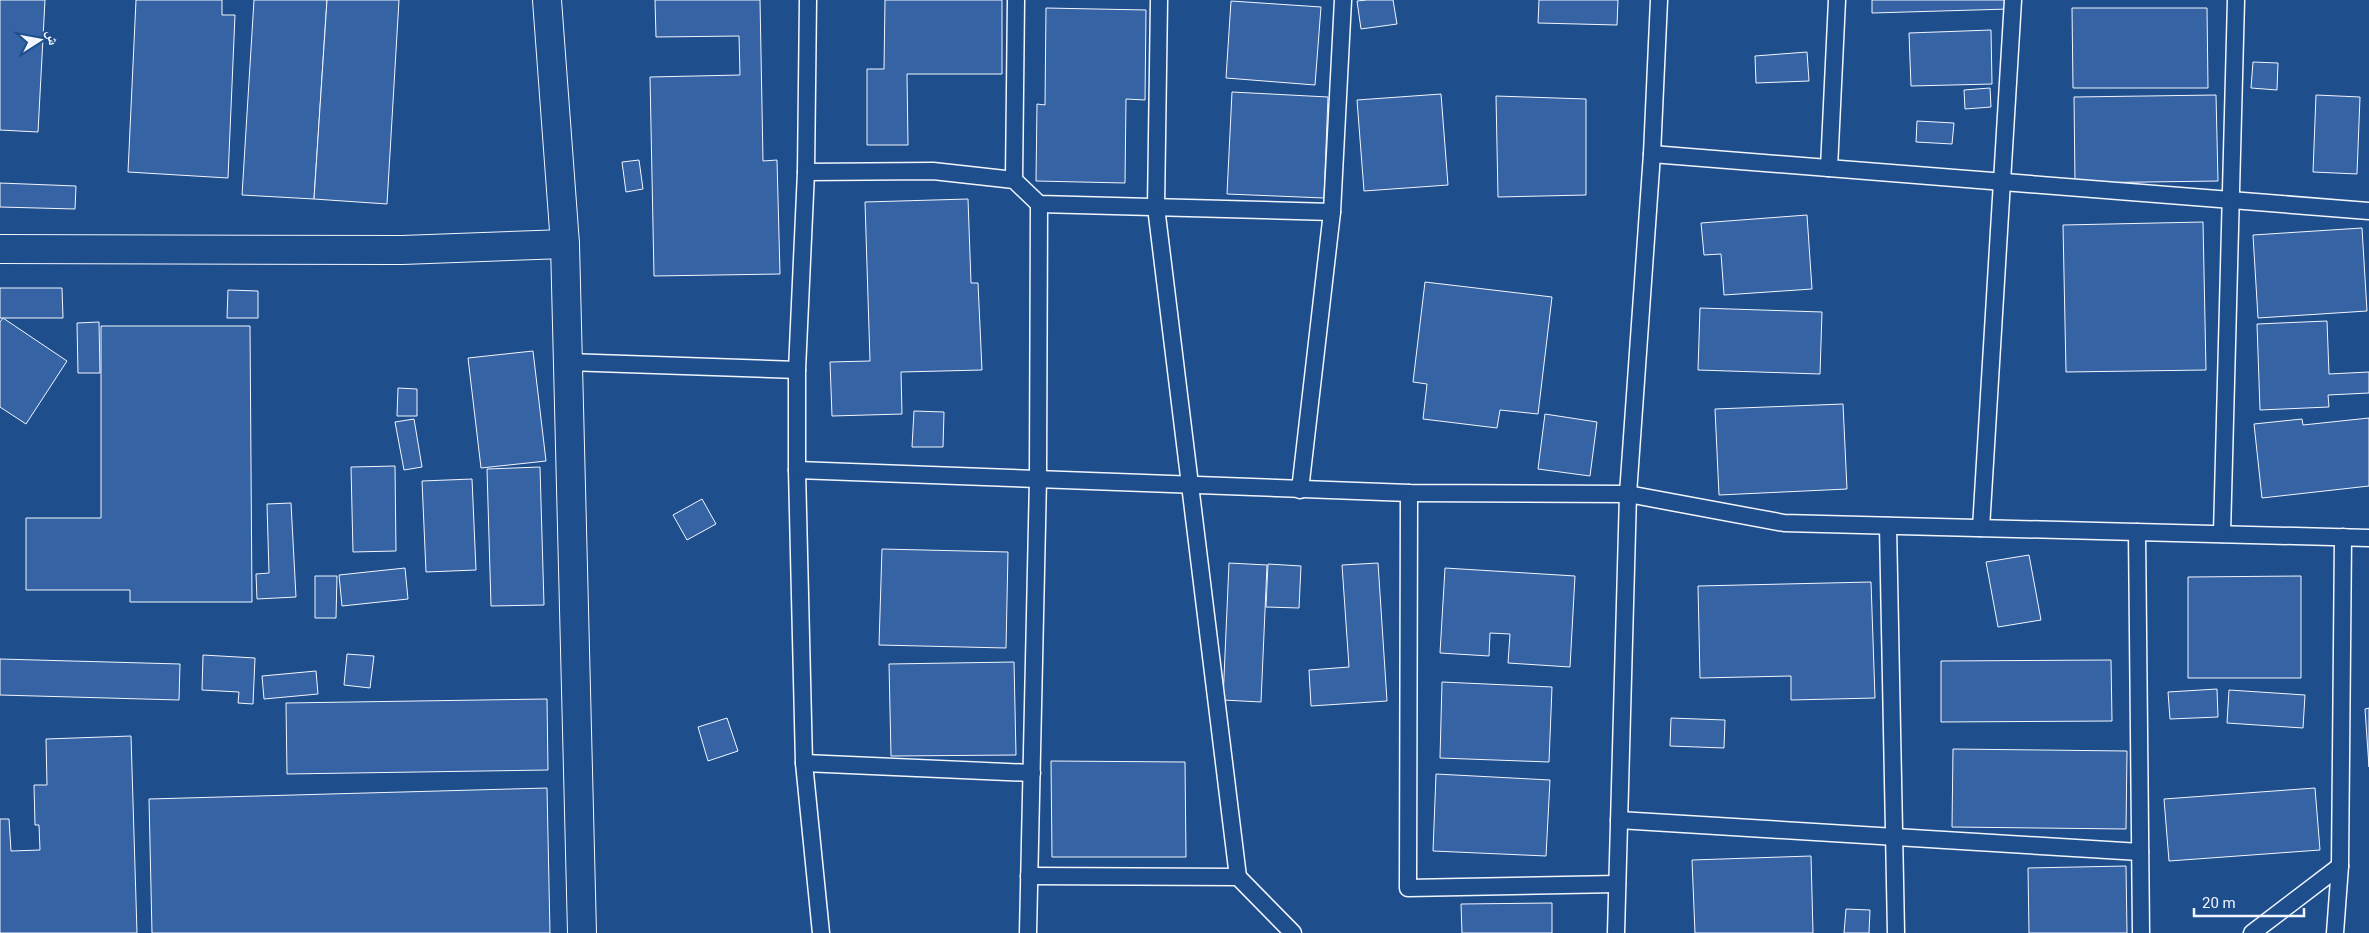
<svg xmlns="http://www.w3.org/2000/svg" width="2369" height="933" font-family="Roboto,'Noto Naskh Arabic',sans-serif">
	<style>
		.building { fill: #3563a3; stroke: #f2f6ff }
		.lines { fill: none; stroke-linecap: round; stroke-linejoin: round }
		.lane-casing { stroke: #f2f6ff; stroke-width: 19 }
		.street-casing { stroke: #f2f6ff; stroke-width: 30 }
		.lane { stroke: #1f4e8c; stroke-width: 16 }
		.street { stroke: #1f4e8c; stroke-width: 28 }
	</style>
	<rect width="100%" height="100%" fill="#1f4e8c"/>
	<!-- building -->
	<g class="building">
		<path d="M 0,0 L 45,0 L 38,132 L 0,130 Z"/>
		<path d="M 136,0 L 222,0 L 222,15 L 235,15 L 228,178 L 128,172 Z"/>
		<path d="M 254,0 L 327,0 L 314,199 L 242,195 Z"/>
		<path d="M 327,0 L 399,0 L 387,204 L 314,199 Z"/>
		<path d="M 655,0 L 760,0 L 763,161 L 777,160 L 780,274 L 654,276 L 650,77 L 740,75 L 739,36 L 656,37 Z"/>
		<path d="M 885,0 L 1002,0 L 1002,74 L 907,74 L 908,145 L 867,145 L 867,69 L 884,69 Z"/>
		<path d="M 1367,0 L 1393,0 L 1397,24 L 1361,29 L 1357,1 Z"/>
		<path d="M 1539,0 L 1618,0 L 1617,25 L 1538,23 Z"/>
		<path d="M 1872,0 L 2009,0 L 2009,9 L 1872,13 Z"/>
		<path d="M 1231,1 L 1321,7 L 1315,85 L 1226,78 Z"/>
		<path d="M 1046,8 L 1146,10 L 1145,100 L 1126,99 L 1125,183 L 1036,181 L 1037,104 L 1045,105 Z"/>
		<path d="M 2072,8 L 2207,8 L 2208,88 L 2073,88 Z"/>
		<path d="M 1991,30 L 1992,84 L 1911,86 L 1909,33 Z"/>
		<path d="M 1807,52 L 1809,81 L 1756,83 L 1755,56 Z"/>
		<path d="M 2253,62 L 2278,63 L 2277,90 L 2251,88 Z"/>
		<path d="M 1990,88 L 1991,107 L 1965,109 L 1964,90 Z"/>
		<path d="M 1232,92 L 1328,97 L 1324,198 L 1227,194 Z"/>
		<path d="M 1441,94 L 1448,185 L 1364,191 L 1357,100 Z"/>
		<path d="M 2216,95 L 2218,181 L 2075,183 L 2074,97 Z"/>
		<path d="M 2316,95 L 2360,97 L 2357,174 L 2313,172 Z"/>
		<path d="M 1496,96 L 1586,99 L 1586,195 L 1498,197 Z"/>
		<path d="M 1917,121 L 1954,123 L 1952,144 L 1916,142 Z"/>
		<path d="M 639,160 L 643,189 L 626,192 L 622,162 Z"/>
		<path d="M 0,183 L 76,186 L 75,209 L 0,207 Z"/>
		<path d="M 968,199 L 971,283 L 978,283 L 982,370 L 901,372 L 902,414 L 832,416 L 830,362 L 870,361 L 865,202 Z"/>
		<path d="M 1807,215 L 1812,289 L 1724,295 L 1721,254 L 1704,255 L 1701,223 Z"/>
		<path d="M 2203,222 L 2206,370 L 2066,372 L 2063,225 Z"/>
		<path d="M 2362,228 L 2367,311 L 2258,318 L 2253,235 Z"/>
		<path d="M 1425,282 L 1552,297 L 1538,414 L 1500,410 L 1497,428 L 1423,419 L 1427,384 L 1413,382 Z"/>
		<path d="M 0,288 L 62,288 L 63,318 L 0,318 Z"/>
		<path d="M 228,290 L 258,291 L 258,318 L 227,318 Z"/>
		<path d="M 1700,308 L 1822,312 L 1820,374 L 1698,370 Z"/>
		<path d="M 3,318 L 67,361 L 26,424 L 0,407 L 0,322 Z"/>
		<path d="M 2327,321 L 2329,374 L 2369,372 L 2369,393 L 2328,395 L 2329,407 L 2260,410 L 2257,324 Z"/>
		<path d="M 99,322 L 100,373 L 78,373 L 77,323 Z"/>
		<path d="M 101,326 L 250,326 L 252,602 L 130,602 L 130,590 L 26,590 L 26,518 L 101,518 Z"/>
		<path d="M 533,351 L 546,461 L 481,468 L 468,358 Z"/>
		<path d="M 398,388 L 417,389 L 417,416 L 397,416 Z"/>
		<path d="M 1843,404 L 1847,489 L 1719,495 L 1715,409 Z"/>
		<path d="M 914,411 L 944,412 L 943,447 L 912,447 Z"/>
		<path d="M 1545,414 L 1597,422 L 1590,476 L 1538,469 Z"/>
		<path d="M 2369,418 L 2369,486 L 2262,498 L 2254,424 L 2302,419 L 2303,425 Z"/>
		<path d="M 414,419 L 422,467 L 404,470 L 395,422 Z"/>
		<path d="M 395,466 L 396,551 L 353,552 L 351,467 Z"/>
		<path d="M 540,467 L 544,605 L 491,606 L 487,469 Z"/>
		<path d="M 472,479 L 476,570 L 426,572 L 422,481 Z"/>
		<path d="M 702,499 L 716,524 L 687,540 L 673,515 Z"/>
		<path d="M 291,503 L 296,597 L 257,599 L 256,574 L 269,573 L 267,504 Z"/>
		<path d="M 882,549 L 1008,552 L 1006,648 L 879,645 Z"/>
		<path d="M 2029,555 L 2041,620 L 1998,627 L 1986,562 Z"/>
		<path d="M 1229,563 L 1267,565 L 1261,702 L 1223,700 Z"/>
		<path d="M 1378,563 L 1387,701 L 1311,706 L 1309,670 L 1349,667 L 1342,565 Z"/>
		<path d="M 1268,564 L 1301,566 L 1299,608 L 1266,607 Z"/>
		<path d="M 405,568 L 408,599 L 342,606 L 339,575 Z"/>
		<path d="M 1445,568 L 1575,576 L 1570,667 L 1508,663 L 1510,634 L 1490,633 L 1489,656 L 1440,653 Z"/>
		<path d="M 315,576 L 337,576 L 336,618 L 315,618 Z"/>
		<path d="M 2301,576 L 2301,678 L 2188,678 L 2188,577 Z"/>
		<path d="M 1871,582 L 1875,698 L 1791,700 L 1791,676 L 1700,678 L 1698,586 Z"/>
		<path d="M 347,654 L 374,656 L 370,688 L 344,685 Z"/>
		<path d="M 203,655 L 255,658 L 253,704 L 238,703 L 239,692 L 202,690 Z"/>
		<path d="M 0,659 L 180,664 L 179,700 L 0,695 Z"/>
		<path d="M 2111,660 L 2112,721 L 1941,722 L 1941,661 Z"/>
		<path d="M 1014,662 L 1016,755 L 891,756 L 889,664 Z"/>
		<path d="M 316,671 L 318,694 L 264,699 L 262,676 Z"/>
		<path d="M 1442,682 L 1552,687 L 1549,762 L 1440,758 Z"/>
		<path d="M 2217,689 L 2218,717 L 2170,719 L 2168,692 Z"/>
		<path d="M 2229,690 L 2305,695 L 2303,728 L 2227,723 Z"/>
		<path d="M 547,699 L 548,770 L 287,774 L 286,703 Z"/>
		<path d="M 2369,708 L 2369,767 L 2365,709 Z"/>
		<path d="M 727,718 L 738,751 L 708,761 L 698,727 Z"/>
		<path d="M 1671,718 L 1725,720 L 1724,748 L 1670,746 Z"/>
		<path d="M 131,736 L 137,933 L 0,933 L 0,819 L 9,819 L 11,851 L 40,850 L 39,825 L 35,825 L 34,785 L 47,785 L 46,739 Z"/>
		<path d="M 1953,749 L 2127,751 L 2126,829 L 1952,827 Z"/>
		<path d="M 1051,761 L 1185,762 L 1186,857 L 1052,857 Z"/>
		<path d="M 1436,774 L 1550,780 L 1546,856 L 1433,851 Z"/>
		<path d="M 547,788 L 550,933 L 152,933 L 149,799 Z"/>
		<path d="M 2315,788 L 2320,850 L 2169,861 L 2164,799 Z"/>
		<path d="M 1811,856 L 1813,933 L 1695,933 L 1692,860 Z"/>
		<path d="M 2126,866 L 2127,933 L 2029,933 L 2028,868 Z"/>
		<path d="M 1552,903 L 1552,933 L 1462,933 L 1461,904 Z"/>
		<path d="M 1846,909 L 1870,910 L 1869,933 L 1844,933 Z"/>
	</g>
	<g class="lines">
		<defs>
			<g id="lane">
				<path d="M 808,0 L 806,172 L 797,370 L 797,470 L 804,763 L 821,933"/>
				<path d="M 1159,0 L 1156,207 L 1238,877"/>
				<path d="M 1652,154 L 2369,211"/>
				<path d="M 1829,168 L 1837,0"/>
				<path d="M 806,172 L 933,171 L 1014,180 L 1039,204 L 1332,212"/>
				<path d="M 1014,180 L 1016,0"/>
				<path d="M 567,362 L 797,370"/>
				<path d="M 797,470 L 1409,493 L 1628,494 L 1784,523 L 2369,538"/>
				<path d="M 1300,490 L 1332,212 L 1343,0"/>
				<path d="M 1409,493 L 1408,888 L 1617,884"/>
				<path d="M 1888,526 L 1896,933"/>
				<path d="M 1981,528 L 2013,0"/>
				<path d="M 2137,532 L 2141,933"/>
				<path d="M 2222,534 L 2236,0"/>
				<path d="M 804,763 L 1032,773"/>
				<path d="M 1619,820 L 2140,852"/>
				<path d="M 1029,876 L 1238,877 L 1293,933"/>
				<path d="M 1028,933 L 1038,479 L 1039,204"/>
				<path d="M 1616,933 L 1628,494 L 1652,154 L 1659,0"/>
				<path d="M 2252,933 L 2340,866"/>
				<path d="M 2335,933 L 2340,866 L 2343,537"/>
			</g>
			<g id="street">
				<path d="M 547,0 L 565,244 L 582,933"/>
				<path d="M 0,249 L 402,250 L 565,244"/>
			</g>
		</defs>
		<!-- lane casing -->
		<use href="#lane" class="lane-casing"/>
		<!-- street casing -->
		<use href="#street" class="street-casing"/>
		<!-- lane -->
		<use href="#lane" class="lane"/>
		<!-- street -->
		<use href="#street" class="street"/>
	</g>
	<!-- north arrow -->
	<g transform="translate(40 40) rotate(79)" stroke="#1f4e8c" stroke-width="4" paint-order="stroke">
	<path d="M0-4L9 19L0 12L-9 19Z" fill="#f2f6ff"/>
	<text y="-8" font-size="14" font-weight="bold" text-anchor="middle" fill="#f2f6ff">ش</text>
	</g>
	<!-- scale -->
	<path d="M2194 908v8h110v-8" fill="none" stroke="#f2f6ff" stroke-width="2.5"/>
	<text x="2202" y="908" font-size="15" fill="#f2f6ff" stroke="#1f4e8c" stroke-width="4" paint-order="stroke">20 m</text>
</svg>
